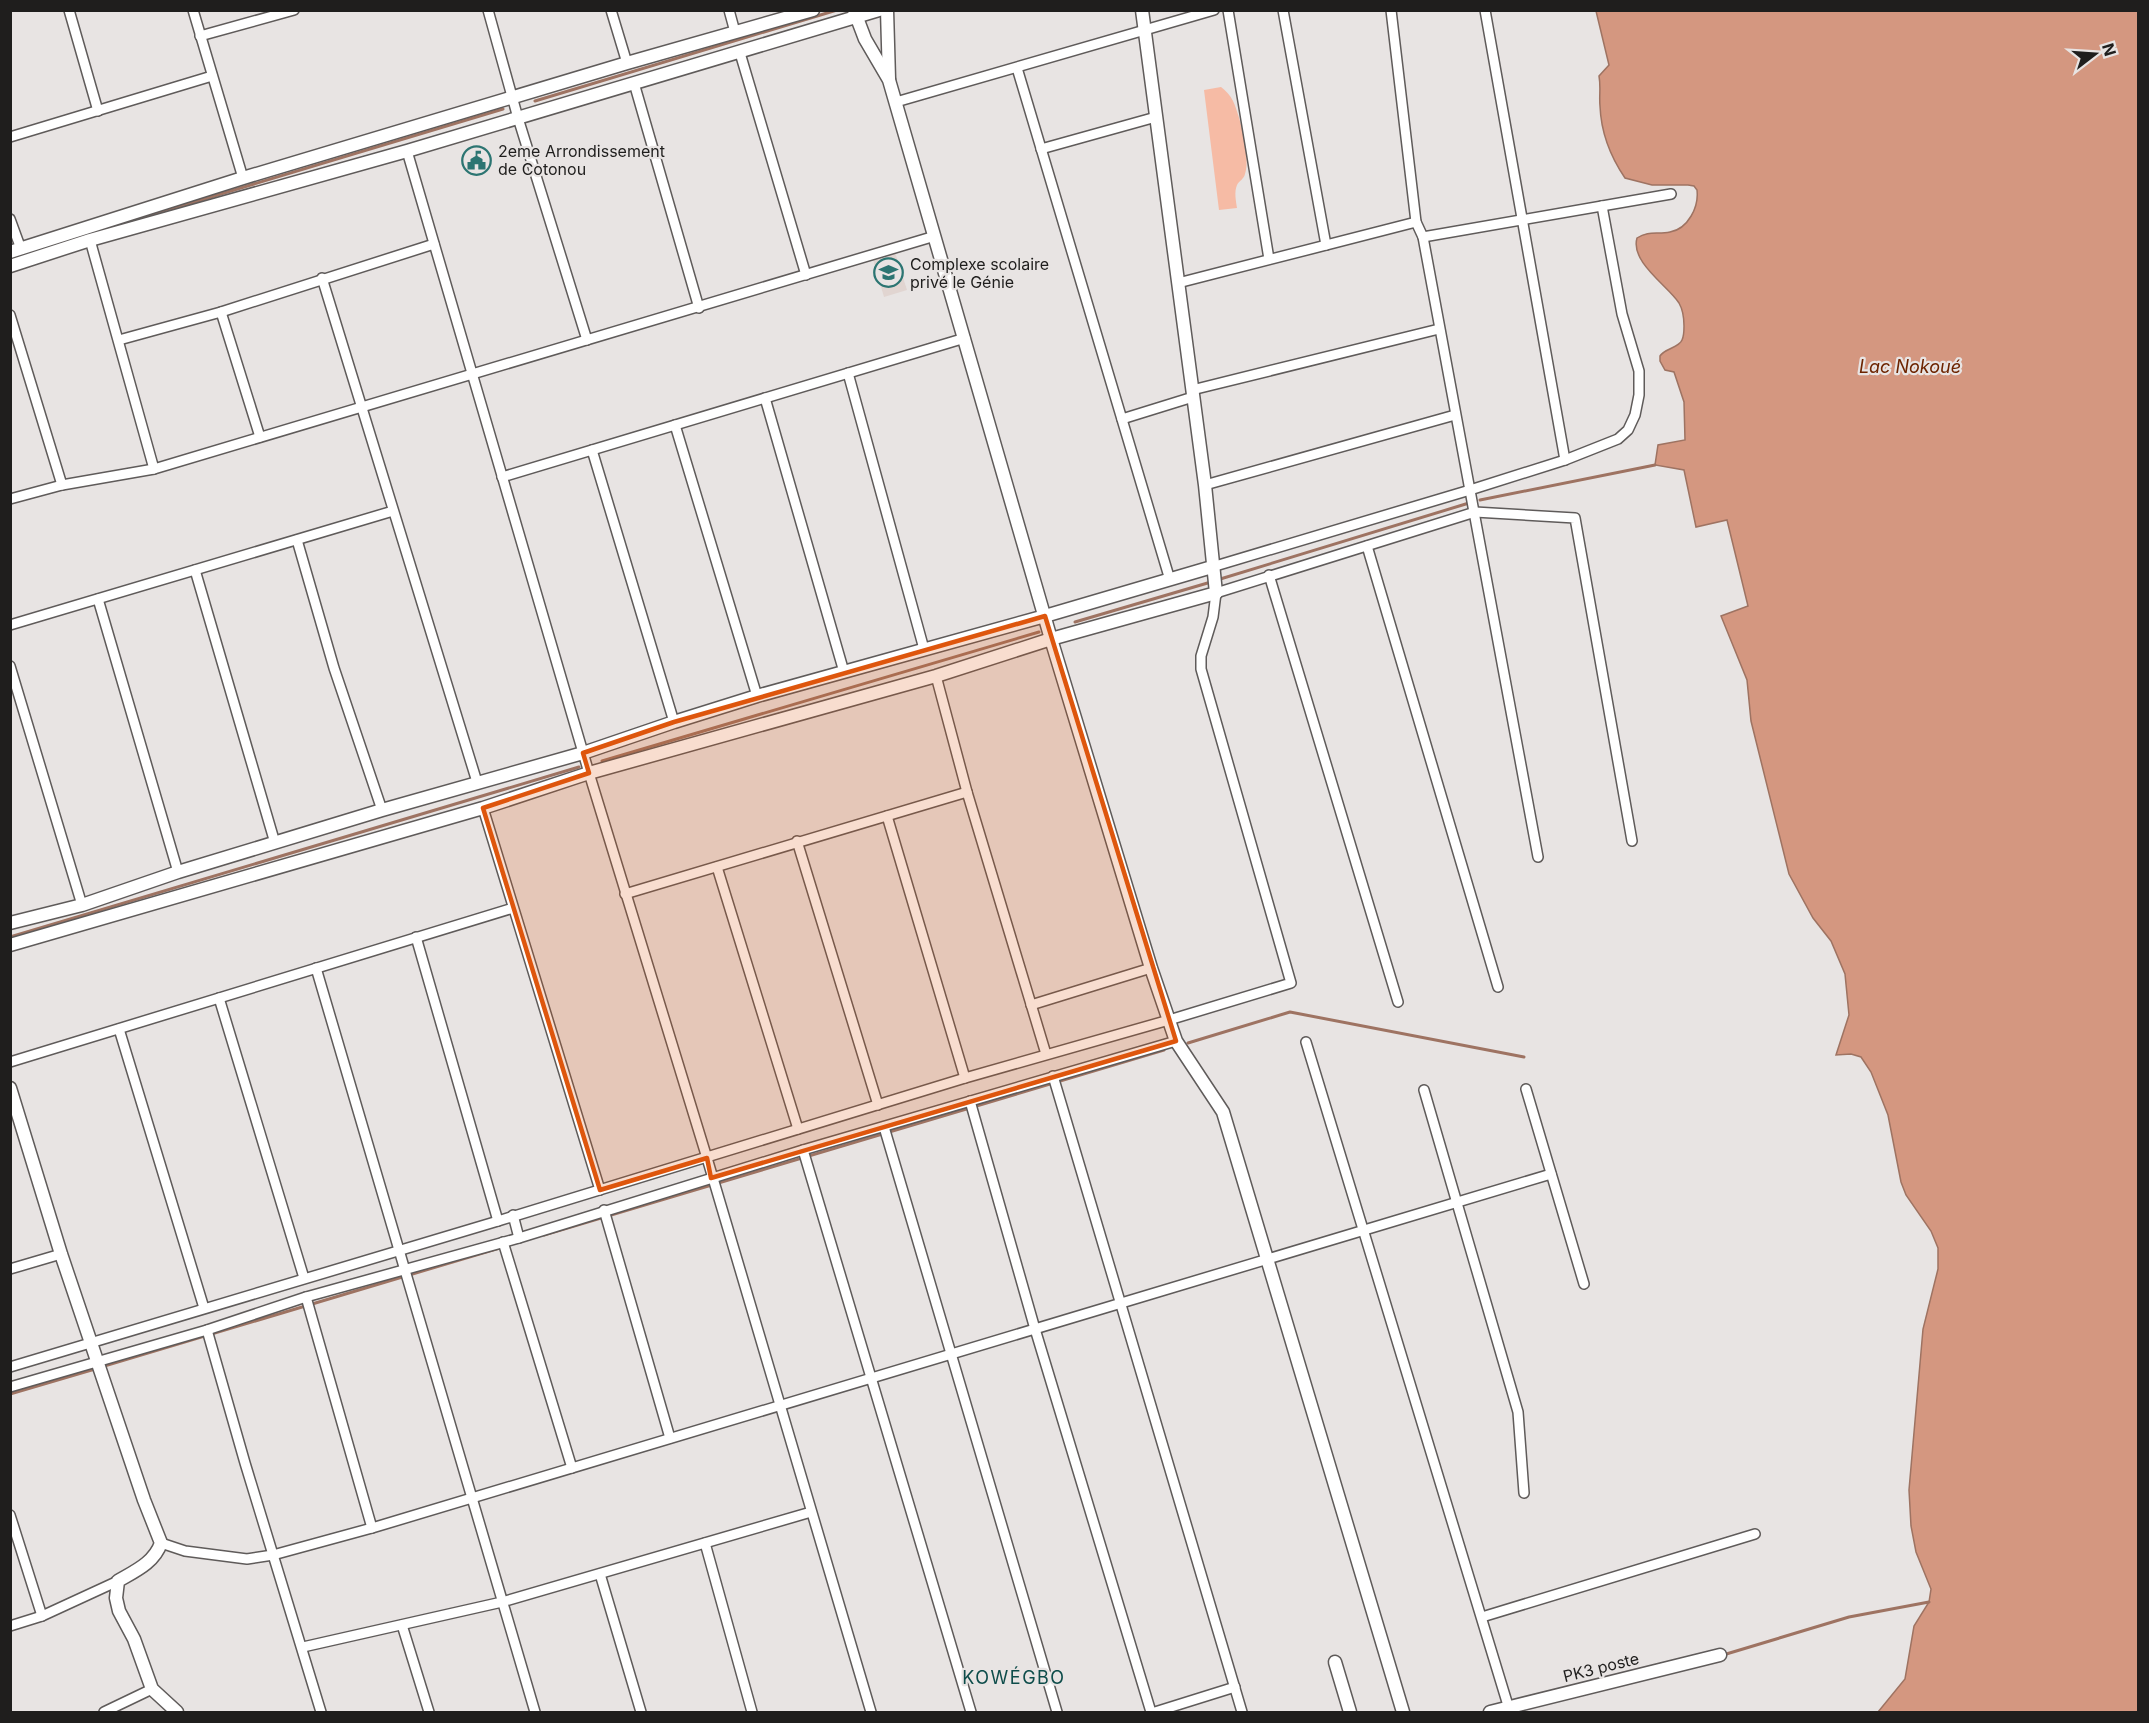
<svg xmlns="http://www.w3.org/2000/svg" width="2149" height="1723" font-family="Inter,sans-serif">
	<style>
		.built { fill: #e1d5d1 }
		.green { fill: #f6bba5 }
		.water { fill: #d49780; stroke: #9e7362; stroke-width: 1.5 }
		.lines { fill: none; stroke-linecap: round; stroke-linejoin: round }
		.stream { stroke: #9e7362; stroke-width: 3 }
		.street-casing { stroke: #5f5b5a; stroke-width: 12 }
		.secondary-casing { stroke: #5f5b5a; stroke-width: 15 }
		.street { stroke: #fff; stroke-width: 9 }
		.secondary { stroke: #fff; stroke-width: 12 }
		.marked { fill: #de560d; fill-opacity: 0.2; stroke: #de560d; stroke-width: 4.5; stroke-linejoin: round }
		.labels { text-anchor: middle; stroke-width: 4.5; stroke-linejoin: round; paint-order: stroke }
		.poi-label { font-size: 16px; fill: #1f1e1d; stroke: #e8e4e3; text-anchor: start }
		.street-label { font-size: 16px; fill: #1f1e1d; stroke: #e8e4e3 }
		.water-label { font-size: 18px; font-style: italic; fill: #6d2400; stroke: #e8e4e3 }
		.neighbourhood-label { font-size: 18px; letter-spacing: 1.5px; fill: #0d4c4a; stroke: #e8e4e3 }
	</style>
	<rect width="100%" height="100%" fill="#e8e4e3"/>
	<!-- built -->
	<path class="built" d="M 894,249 L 907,290 L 884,297 L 872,256 Z"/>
	<!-- green -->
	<path class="green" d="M 1221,87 C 1226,91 1230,95 1233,101 C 1240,116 1251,158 1245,174 C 1244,179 1239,181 1237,185 C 1234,192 1236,201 1237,208 L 1219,210 L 1204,90 Z"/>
	<!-- water -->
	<path class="water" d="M 1596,11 L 2138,11 L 2138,1712 L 1878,1712 L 1905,1679 L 1914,1626 L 1929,1602 L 1931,1589 L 1916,1552 L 1911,1526 L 1909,1490 L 1923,1329 L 1938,1269 L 1938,1248 L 1931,1231 L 1906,1195 L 1901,1182 L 1888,1115 L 1871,1072 L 1861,1057 L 1851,1054 L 1836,1055 L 1849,1015 L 1845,974 L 1831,941 L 1813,918 L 1789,874 L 1751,721 L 1747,680 L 1721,616 L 1748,606 L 1727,520 L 1696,527 L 1684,470 L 1655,465 L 1658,445 L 1685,440 L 1684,402 L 1674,372 L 1665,370 L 1660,361 L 1660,356 C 1665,348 1679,348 1682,340 C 1684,336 1684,330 1684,326 C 1684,318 1683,310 1679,303 C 1668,286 1630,262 1637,238 C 1649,230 1658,235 1670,232 C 1688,229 1699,207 1697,190 L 1694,186 L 1688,185 L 1652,185 L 1625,178 C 1610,156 1601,132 1600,106 C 1599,96 1601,87 1599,76 L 1609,65 Z"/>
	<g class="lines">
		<!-- stream -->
		<g class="stream">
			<path d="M 535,101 L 837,10"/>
			<path d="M 45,247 L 503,109"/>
			<path d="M 1480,500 L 1655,465"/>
			<path d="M 1217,580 L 1469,503"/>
			<path d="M 1075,622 L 1211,582"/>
			<path d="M 602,761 L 1039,632"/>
			<path d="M 10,937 L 579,767"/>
			<path d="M 1188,1043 L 1290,1012 L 1524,1057"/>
			<path d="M 544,1235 L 1164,1050"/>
			<path d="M 101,1367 L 503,1247"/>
			<path d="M 10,1394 L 95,1369"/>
			<path d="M 1723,1655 L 1849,1617 L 1929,1602"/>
		</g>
		<defs>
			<g id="street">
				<path d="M 69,10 L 98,111"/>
				<path d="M 193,10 L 243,178"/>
				<path d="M 488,10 L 518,118 L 587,340"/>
				<path d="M 611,10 L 627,63"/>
				<path d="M 729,10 L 735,32"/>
				<path d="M 1228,10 L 1269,259"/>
				<path d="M 1283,10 L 1326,245"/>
				<path d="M 1391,10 L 1416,222 L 1423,237 L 1538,857"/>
				<path d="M 1485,10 L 1565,460"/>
				<path d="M 200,36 L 294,10"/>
				<path d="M 740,53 L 806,275"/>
				<path d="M 1017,68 L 1170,580"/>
				<path d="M 634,83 L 699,308"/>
				<path d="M 896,102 L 1214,10"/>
				<path d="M 10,137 L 212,76"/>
				<path d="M 1041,149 L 1156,117"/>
				<path d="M 407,151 L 589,773 L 707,1158 L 871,1712"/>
				<path d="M 10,219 L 21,249"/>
				<path d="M 1423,237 L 1671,194"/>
				<path d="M 90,240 L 154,469"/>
				<path d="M 322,278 L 477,782"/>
				<path d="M 1178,283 L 1416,222"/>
				<path d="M 221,312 L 260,437"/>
				<path d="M 10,315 L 62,485"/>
				<path d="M 119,340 L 221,312 L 434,244"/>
				<path d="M 848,373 L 924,649"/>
				<path d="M 1192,390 L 1439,329"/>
				<path d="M 765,398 L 844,672"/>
				<path d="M 1122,419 L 1193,397"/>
				<path d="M 675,425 L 757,696"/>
				<path d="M 592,450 L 674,722"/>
				<path d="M 502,477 L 965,338"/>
				<path d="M 1205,485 L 1455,415"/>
				<path d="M 10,499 L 62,485 L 154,469 L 935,236"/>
				<path d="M 297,540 L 334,668 L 382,810"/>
				<path d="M 1367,546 L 1498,987"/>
				<path d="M 1212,567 L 1470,490 L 1565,460 L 1618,439 L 1628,430 L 1635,415 L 1639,395 L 1639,371 L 1622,314 L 1602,206"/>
				<path d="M 195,570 L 275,843"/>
				<path d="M 1269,575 L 1398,1002"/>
				<path d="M 98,599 L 178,872"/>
				<path d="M 10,625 L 393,511"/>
				<path d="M 10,666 L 82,905"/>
				<path d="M 936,676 L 967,792 L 1046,1054"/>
				<path d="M 483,808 L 600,1190"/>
				<path d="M 887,816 L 965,1078"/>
				<path d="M 797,841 L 878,1105"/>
				<path d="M 717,867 L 798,1129"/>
				<path d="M 625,894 L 967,792"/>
				<path d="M 416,937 L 498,1221"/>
				<path d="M 316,968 L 535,1712"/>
				<path d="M 219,998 L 304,1278"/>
				<path d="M 1031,1005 L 1151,968"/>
				<path d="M 119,1029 L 204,1308"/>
				<path d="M 1306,1042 L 1510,1712"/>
				<path d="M 10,1062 L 513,908"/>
				<path d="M 1053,1076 L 1242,1712"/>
				<path d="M 1526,1089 L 1584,1284"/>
				<path d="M 1424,1090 L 1518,1412 L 1524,1493"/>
				<path d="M 970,1101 L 1035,1329 L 1151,1712"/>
				<path d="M 884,1127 L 1057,1712"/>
				<path d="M 803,1150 L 971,1712"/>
				<path d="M 604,1210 L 670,1438"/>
				<path d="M 513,1215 L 519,1238"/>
				<path d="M 503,1242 L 572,1468"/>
				<path d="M 10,1269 L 61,1254"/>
				<path d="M 306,1297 L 372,1528"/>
				<path d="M 207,1330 L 245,1463 L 321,1712"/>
				<path d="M 10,1367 L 498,1221 L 965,1078 L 1169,1020 L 1291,983 L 1201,669 L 1201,656 L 1213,617 L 1216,593 L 1475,512 L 1575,518 L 1632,841"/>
				<path d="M 10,1387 L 207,1330 L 306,1297 L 519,1238 L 803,1150 L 1176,1041"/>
				<path d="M 10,1515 L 42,1616"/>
				<path d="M 161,1543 L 185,1551 L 247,1559 L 273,1555 L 372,1528 L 1551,1174"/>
				<path d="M 705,1543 L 752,1712"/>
				<path d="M 600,1574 L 641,1712"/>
				<path d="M 1482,1617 L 1755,1534"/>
				<path d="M 402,1625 L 429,1712"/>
				<path d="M 10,1626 L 42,1616 L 118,1581"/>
				<path d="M 303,1647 L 502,1602 L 811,1512"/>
				<path d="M 104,1712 L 152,1689"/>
				<path d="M 1155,1712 L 1235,1687"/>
			</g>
			<g id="secondary">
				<path d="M 854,10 L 865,39 L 889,80 L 1051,639 L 1151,968 L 1176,1041 L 1223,1112 L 1403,1712"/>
				<path d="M 887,10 L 889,79"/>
				<path d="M 10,252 L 243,178 L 627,63 L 813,10"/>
				<path d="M 10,266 L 90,240 L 407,151 L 879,10"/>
				<path d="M 10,923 L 82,905 L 178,872 L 382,810 L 583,753 L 674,722 L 757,696 L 1045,616 L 1212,567"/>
				<path d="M 10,945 L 483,808 L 589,773 L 936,676 L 1051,639 L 1216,593 L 1205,485 L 1142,10"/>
				<path d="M 10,1088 L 61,1254 L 144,1500 L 161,1543 C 154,1563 135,1571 118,1581 L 116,1598 L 119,1611 L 134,1639 L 152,1689 L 177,1712"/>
				<path d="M 1335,1662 L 1350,1712"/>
				<path d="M 1490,1712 L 1720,1655"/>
			</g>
		</defs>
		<!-- street casing -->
		<use href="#street" class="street-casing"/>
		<!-- secondary casing -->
		<use href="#secondary" class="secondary-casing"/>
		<!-- street -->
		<use href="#street" class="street"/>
		<!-- secondary -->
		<use href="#secondary" class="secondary"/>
	</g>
	<!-- marked area -->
	<path class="marked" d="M 1045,616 L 1176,1041 L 711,1178 L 707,1158 L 600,1190 L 483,808 L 589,773 L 583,753 L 674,722 Z"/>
	<!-- icons -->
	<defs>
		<symbol id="civic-ring" viewBox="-11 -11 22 22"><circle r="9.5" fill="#e8e4e3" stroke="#2c7572" stroke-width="1.5"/><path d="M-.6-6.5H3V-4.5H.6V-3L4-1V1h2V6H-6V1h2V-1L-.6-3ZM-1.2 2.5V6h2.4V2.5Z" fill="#2c7572"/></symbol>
		<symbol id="school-ring" viewBox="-11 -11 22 22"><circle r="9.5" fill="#e8e4e3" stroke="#2c7572" stroke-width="1.5"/><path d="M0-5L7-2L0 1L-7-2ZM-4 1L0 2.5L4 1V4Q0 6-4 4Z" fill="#2c7572"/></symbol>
	</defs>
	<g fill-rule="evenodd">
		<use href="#civic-ring" x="460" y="144" width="33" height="33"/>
		<use href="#school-ring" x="872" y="256" width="33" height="33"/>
	</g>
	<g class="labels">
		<!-- poi labels -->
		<g class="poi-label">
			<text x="498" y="157">2eme Arrondissement<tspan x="498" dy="18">de Cotonou</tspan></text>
			<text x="910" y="270">Complexe scolaire<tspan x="910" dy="18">privé le Génie</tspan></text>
		</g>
		<!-- street labels -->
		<g class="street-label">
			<text transform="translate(1601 1667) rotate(-14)" y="6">PK3 poste</text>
		</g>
		<!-- water labels -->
		<g class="water-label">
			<text x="1910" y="373">Lac Nokoué</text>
		</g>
		<!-- neighbourhood labels -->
		<g class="neighbourhood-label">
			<text x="1014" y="1684">KOWÉGBO</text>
		</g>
	</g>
	<!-- border -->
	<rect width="2149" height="1723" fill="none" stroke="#1f1e1d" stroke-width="24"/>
	<!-- north arrow -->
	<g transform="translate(2095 54) rotate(73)" stroke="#e8e4e3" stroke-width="4.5" paint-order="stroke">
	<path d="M0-4.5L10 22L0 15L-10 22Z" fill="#1f1e1d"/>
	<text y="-9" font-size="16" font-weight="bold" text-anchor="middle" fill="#1f1e1d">N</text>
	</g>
</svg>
